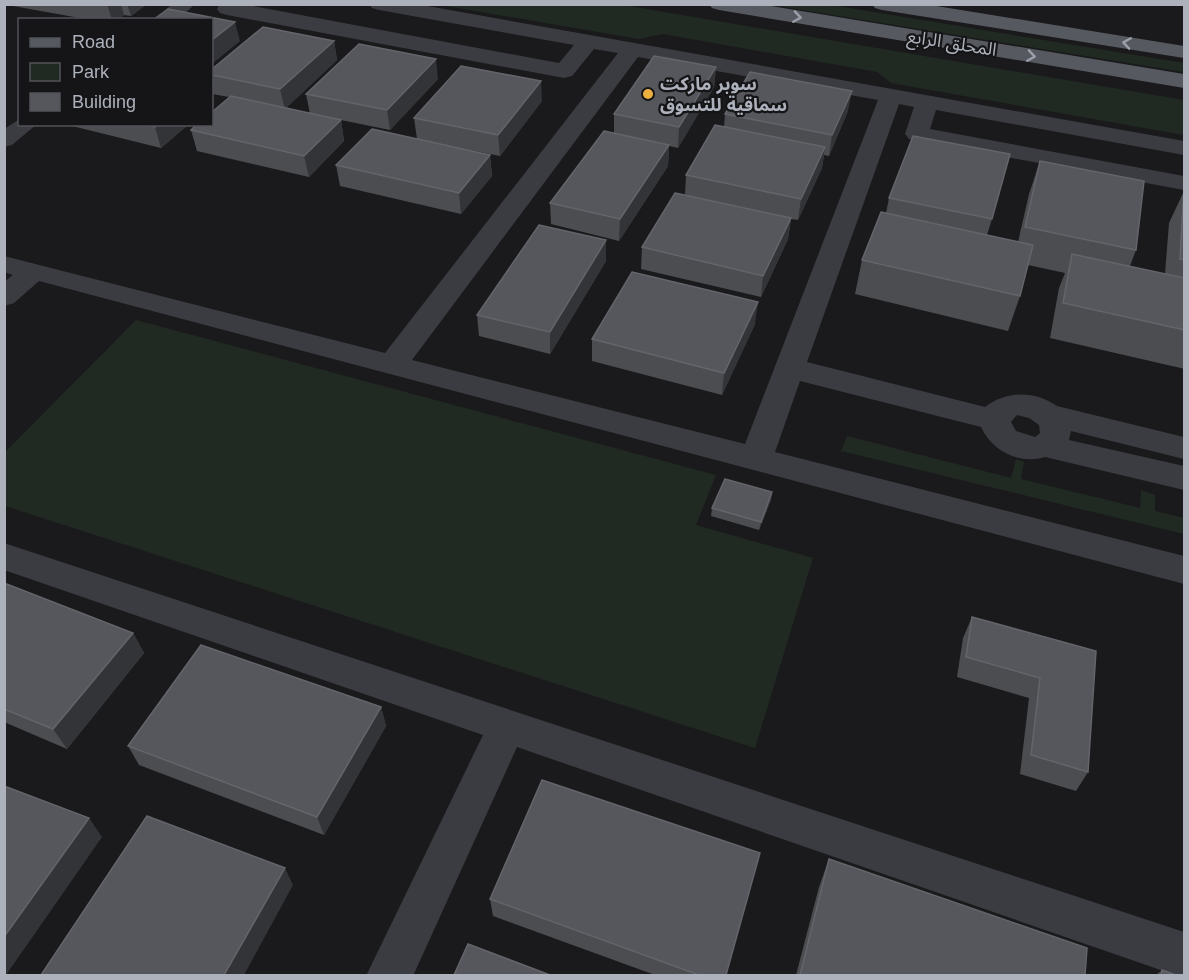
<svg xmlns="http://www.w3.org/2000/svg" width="1189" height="980" font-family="Helvetica,'Noto Sans Arabic',sans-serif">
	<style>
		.green { fill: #212a22 }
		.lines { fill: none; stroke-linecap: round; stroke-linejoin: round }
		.minor { fill: #3b3c41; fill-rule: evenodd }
		.major { fill: #575960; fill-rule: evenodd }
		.wall { fill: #4b4d51 }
		.shaded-wall { fill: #333437 }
		.building { fill: #56575c; stroke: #63656b; stroke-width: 1.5 }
		.oneway { stroke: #9b9fa9 }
		.poi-dot { fill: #edb040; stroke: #151517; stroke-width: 2 }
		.labels { text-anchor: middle; stroke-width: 4.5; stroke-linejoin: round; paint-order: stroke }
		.far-street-label { font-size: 18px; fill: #acb1bb; stroke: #151517 }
		.far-poi-label { font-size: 18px; font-weight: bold; fill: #acb1bb; stroke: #151517; text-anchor: start }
	</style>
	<rect width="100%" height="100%" fill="#1a1a1c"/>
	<!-- green -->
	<g class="green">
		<path d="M 825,4 L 1184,63 L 1184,72 L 772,5 Z"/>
		<path d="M 440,5 L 623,5 L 1184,100 L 1184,135 L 891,83 L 877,72 L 663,34 L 639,39 Z"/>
		<path d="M 136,320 L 716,475 L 696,525 L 813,558 L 755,748 L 5,506 L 5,452 Z"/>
		<path d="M 847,436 L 1011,478 L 1016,459 L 1024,462 L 1021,479 L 1140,508 L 1141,490 L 1155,495 L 1155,511 L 1184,518 L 1184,534 L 841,451 Z"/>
	</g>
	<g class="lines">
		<!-- minor -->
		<g class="minor">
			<path d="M 172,4 L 195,4 L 178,20 L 155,20 Z"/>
			<path d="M 220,4 L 242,4 L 559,63 L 574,45 L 379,10 L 372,8 L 369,4 L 416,4 L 1184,141 L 1184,155 L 936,110 L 930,129 L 1184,176 L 1184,190 L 909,139 L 905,134 L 914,107 L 899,104 L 807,362 L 985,407 C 1006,391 1034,390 1057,406 L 1184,437 L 1184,459 L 1071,431 L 1069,440 L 1184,466 L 1184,490 L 1045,457 C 1019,465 992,451 981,427 L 800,381 L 775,452 L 1184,556 L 1184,584 L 39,281 L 14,303 L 4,306 L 4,282 L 13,275 L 4,272 L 4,256 L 385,353 L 618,53 L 594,49 L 572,76 L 564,78 L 227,15 L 220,13 L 217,9 ZM 638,57 L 878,100 L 745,444 L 412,360 ZM 1017,415 L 1029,418 L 1039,425 L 1040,433 L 1035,437 L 1016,431 L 1011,422 Z"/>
			<path d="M 20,119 L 20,124 L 37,124 L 12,145 L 4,147 L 4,129 Z"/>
			<path d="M 4,543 L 1184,932 L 1184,976 L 1178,976 L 517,747 L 413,976 L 366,976 L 483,735 L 4,570 Z"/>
		</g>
		<!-- major -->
		<g class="major">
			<path d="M 709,4 L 759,4 L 1184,74 L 1184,88 L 719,10 L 712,8 Z"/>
			<path d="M 872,4 L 924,4 L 1184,46 L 1184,58 L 882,10 L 875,8 Z"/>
		</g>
	</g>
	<!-- wall -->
	<g class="wall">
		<path d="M 13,4 L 147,4 L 131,16 L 124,15 L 118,20 L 91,20 L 13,6 Z"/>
		<path d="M 334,41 L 337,60 L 286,108 L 310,114 L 306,94 L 438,79 L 390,130 L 341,120 L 344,141 L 309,177 L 197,151 L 191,130 L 229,97 L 212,94 L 212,69 Z"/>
		<path d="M 716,67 L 714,87 L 678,148 L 669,146 L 668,166 L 619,241 L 551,224 L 550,203 L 614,134 L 614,114 Z"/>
		<path d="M 542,101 L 500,156 L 426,141 L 490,155 L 492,176 L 461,214 L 340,186 L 336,165 L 417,139 L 414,118 Z"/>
		<path d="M 848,111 L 829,156 L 824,155 L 822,168 L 798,220 L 791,219 L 788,239 L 761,297 L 641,269 L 642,247 L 685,195 L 686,175 L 724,127 L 725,114 Z"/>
		<path d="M 64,124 L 189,124 L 161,148 Z"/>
		<path d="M 1040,161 L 1136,250 L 1130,266 L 1165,274 L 1169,223 L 1185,189 L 1185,369 L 1050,338 L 1059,288 L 1065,273 L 1028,265 L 1020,296 L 1008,331 L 855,294 L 862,260 L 886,213 L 889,198 L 992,219 L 987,235 L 1018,242 L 1029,194 Z"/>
		<path d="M 606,240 L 606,261 L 550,354 L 479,336 L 477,315 Z"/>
		<path d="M 755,324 L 722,395 L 592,361 L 592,339 Z"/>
		<path d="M 772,492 L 771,500 L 759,530 L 711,516 L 712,508 Z"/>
		<path d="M 4,583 L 133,633 L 144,653 L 67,749 L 4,722 Z"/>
		<path d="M 972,617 L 1096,651 L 1088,772 L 1076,791 L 1020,774 L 1029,698 L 957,677 L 963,638 Z"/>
		<path d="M 381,707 L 386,726 L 324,835 L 139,765 L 128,746 Z"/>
		<path d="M 829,859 L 1085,975 L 796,975 L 819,887 Z"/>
		<path d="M 490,899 L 727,975 L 655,975 L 493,916 Z"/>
		<path d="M 1162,970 L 1176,975 L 1156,975 Z"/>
	</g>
	<!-- shaded-wall -->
	<g class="shaded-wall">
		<path d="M 107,4 L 121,4 L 124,15 L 118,20 L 112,20 Z"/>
		<path d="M 127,4 L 147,4 L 131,16 Z"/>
		<path d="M 235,22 L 240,41 L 212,64 L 212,40 Z"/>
		<path d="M 334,41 L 337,60 L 285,109 L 280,89 Z"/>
		<path d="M 436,59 L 438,79 L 390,130 L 387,110 Z"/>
		<path d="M 716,67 L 714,87 L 678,148 L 679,127 Z"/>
		<path d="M 541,81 L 542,101 L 500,156 L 498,135 Z"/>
		<path d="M 852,91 L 848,111 L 829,156 L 832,135 Z"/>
		<path d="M 341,120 L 344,141 L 309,177 L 304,156 Z"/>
		<path d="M 158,124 L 189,124 L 161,148 L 155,127 Z"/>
		<path d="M 669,145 L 668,166 L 619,241 L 620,219 Z"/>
		<path d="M 825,147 L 822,168 L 798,220 L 801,199 Z"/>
		<path d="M 490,155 L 492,176 L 461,214 L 459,193 Z"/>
		<path d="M 791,218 L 788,239 L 761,297 L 763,276 Z"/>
		<path d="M 606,240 L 606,261 L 550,354 L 550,332 Z"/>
		<path d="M 758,302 L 755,324 L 722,395 L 724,373 Z"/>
		<path d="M 772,492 L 771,500 L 759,530 L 761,522 Z"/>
		<path d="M 133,633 L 144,653 L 67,749 L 53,729 Z"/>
		<path d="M 381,707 L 386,726 L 324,835 L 317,817 Z"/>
		<path d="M 89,818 L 102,837 L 6,975 L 4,975 L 4,937 Z"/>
		<path d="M 285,868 L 293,885 L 244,975 L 224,975 Z"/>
	</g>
	<!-- building -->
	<g class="building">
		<path d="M 168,9 L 235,22 L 212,40 L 212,20 L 153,20 Z"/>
		<path d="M 263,27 L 334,41 L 280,89 L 212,75 L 212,69 Z"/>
		<path d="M 359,44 L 436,59 L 387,110 L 306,94 Z"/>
		<path d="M 654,56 L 716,67 L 679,127 L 614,114 Z"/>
		<path d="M 461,66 L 541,81 L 498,135 L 414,118 Z"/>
		<path d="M 750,72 L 852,91 L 832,135 L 725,114 Z"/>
		<path d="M 231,96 L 341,120 L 304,156 L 191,130 L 197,124 L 212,124 L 212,112 Z"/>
		<path d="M 144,124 L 158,124 L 155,127 Z"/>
		<path d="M 715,125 L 825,147 L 801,199 L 686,175 Z"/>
		<path d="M 372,129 L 490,155 L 459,193 L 336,165 Z"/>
		<path d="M 604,131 L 669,145 L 620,219 L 550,203 Z"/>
		<path d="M 913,136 L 1010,154 L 992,219 L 889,198 Z"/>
		<path d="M 1040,161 L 1144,181 L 1136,250 L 1025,227 Z"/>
		<path d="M 1184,189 L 1185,189 L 1185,260 L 1180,259 Z"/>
		<path d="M 675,193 L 791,218 L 763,276 L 642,247 Z"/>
		<path d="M 881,212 L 1033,245 L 1020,296 L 862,260 Z"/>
		<path d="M 539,225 L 606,240 L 550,332 L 477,315 Z"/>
		<path d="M 1072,254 L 1185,278 L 1185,330 L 1063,303 Z"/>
		<path d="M 632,272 L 758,302 L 724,373 L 592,339 Z"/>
		<path d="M 725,479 L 772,492 L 761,522 L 712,508 Z"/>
		<path d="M 4,583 L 133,633 L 53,729 L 4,709 Z"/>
		<path d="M 972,617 L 1096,651 L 1088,772 L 1031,755 L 1040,678 L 966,657 Z"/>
		<path d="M 201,645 L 381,707 L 317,817 L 128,746 Z"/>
		<path d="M 542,780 L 760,853 L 726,975 L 699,975 L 490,899 Z"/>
		<path d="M 4,786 L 89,818 L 4,937 Z"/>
		<path d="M 147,816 L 285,868 L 224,975 L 41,975 Z"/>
		<path d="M 829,859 L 1087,948 L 1085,975 L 800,975 Z"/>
		<path d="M 468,944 L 550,975 L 454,975 Z"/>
		<path d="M 1162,970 L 1176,975 L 1161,975 Z"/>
	</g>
	<!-- one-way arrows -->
	<defs><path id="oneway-chevron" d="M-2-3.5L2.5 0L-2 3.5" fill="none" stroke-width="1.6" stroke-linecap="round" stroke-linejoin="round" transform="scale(1.5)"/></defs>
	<g class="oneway">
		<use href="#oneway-chevron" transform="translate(797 17) rotate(9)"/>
		<use href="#oneway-chevron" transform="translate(1127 43) rotate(-171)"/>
		<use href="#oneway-chevron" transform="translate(1031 56) rotate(9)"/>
	</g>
	<!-- markers -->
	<circle class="poi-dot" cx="648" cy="94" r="6"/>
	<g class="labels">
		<!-- far-street labels -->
		<g class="far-street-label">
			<text transform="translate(952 43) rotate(9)" y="6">المحلق الرابع</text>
		</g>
		<!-- far-poi labels -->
		<g class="far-poi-label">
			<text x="660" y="90">سوبر ماركت<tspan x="660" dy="21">سماقية للتسوق</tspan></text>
		</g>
	</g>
	<!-- border -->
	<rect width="1189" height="980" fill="none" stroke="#acb1bb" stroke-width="12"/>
	<!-- legend -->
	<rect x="18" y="18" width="195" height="108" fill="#151517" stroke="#515359" stroke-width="1.5"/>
	<rect x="30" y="38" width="30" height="9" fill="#575960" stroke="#515359" stroke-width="1.5"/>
	<text x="72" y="48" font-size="18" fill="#acb1bb">Road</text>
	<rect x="30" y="63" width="30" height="18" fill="#212a22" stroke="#515359" stroke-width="1.5"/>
	<text x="72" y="78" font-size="18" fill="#acb1bb">Park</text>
	<rect x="30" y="93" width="30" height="18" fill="#56575c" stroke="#515359" stroke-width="1.5"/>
	<text x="72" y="108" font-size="18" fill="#acb1bb">Building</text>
</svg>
